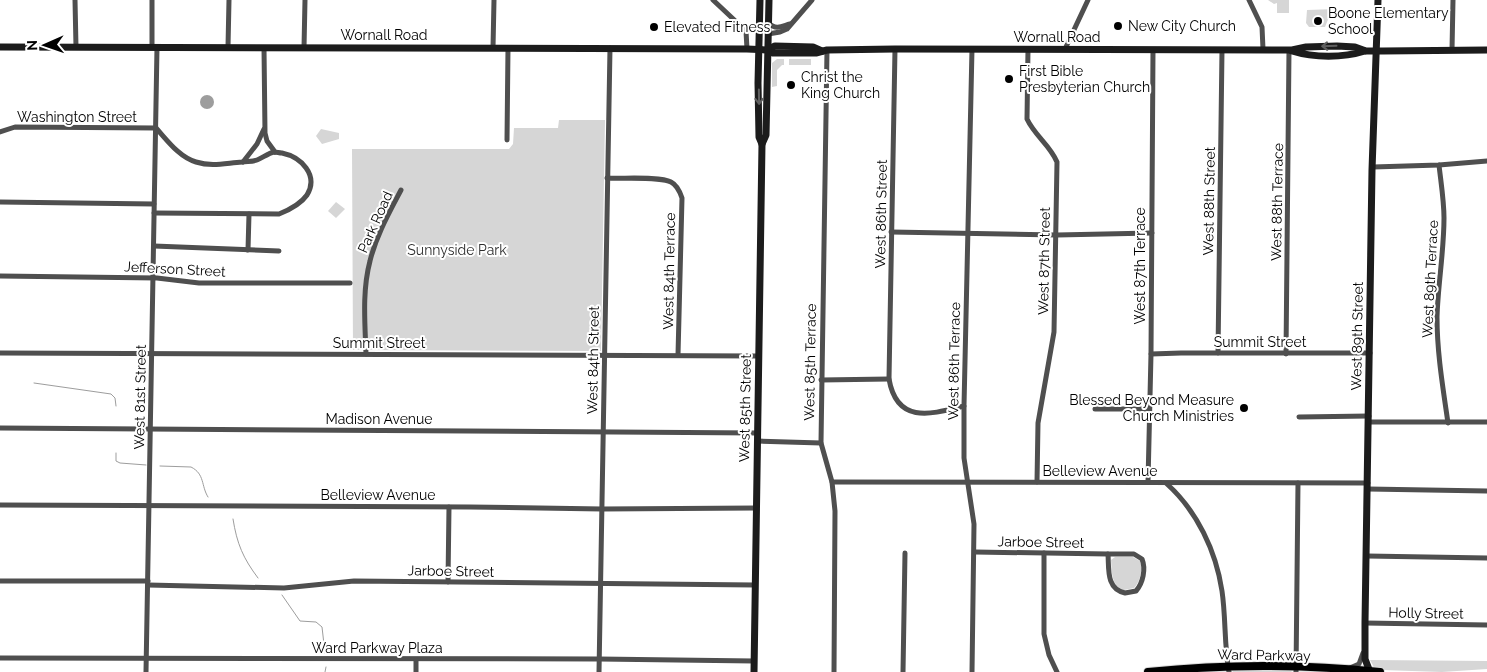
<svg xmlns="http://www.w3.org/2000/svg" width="1487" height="672" font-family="Raleway,sans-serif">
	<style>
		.green { fill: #d6d6d6 }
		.water { fill: #9d9d9d }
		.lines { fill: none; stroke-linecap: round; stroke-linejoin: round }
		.stream { stroke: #9d9d9d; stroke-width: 1 }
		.primary-casing { stroke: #dbdbdb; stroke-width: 10 }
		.street { stroke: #4f4f4f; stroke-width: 5 }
		.secondary { stroke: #1c1c1c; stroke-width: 7 }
		.primary { stroke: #000; stroke-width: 8 }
		.oneway { stroke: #606060 }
		.poi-dot { fill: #000; stroke: #fff; stroke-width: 2 }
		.labels { text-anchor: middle; stroke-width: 4; stroke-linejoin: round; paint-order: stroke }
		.poi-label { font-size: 14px; fill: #000; stroke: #fff; text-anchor: start }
		.street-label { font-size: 14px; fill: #000; stroke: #fff }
		.park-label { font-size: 14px; fill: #2d2d2d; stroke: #fff }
	</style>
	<rect width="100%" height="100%" fill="#fff"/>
	<!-- green -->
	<g class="green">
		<path d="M 1268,0 L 1289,0 L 1289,13 L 1277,13 L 1277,3 L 1274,4 Z"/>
		<path d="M 1336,9 L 1336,12 L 1329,17 L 1325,27 L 1309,27 L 1306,23 L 1307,10 Z"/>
		<path d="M 777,59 L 784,59 L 784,65 L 782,65 L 777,70 L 777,86 L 772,87 L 772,63 Z"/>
		<rect x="789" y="59" width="22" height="6"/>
		<path d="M 559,120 L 605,120 L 601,351 L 353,350 L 352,149 L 509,149 L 513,144 L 514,128 L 558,128 Z"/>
		<path d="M 321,129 L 339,133 L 339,139 L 322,144 L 316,136 Z"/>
		<path d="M 336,202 L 345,209 L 336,218 L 328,211 Z"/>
		<path d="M 1115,557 L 1133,557 L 1140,561 C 1143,570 1140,582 1134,588 L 1124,590 C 1111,586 1112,572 1111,560 Z"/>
		<path d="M 1370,660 L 1487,661 L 1487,669 L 1442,672 L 1382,670 L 1375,669 Z"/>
		<path d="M 1233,670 L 1290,670 L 1292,672 L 1233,672 Z"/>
	</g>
	<!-- water -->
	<circle class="water" cx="207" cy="102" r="7"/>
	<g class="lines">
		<!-- stream -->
		<g class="stream">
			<path d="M 34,383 L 111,394 L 115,398 L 116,406"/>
			<path d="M 116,453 L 116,461 L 120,463 L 146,465"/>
			<path d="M 160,466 L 191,467 C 205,474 201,486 208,497"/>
			<path d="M 233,519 C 237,544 243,558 258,578"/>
			<path d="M 282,595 L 300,621 L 316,622 L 322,627 L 325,653"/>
			<path d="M 325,672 L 326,667"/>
		</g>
		<defs>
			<path id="primary" d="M 1148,672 C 1225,664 1303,664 1380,672"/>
		</defs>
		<!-- primary casing -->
		<use href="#primary" class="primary-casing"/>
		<!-- street -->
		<g class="street">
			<path d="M 75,0 L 76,47"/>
			<path d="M 152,0 L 152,47"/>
			<path d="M 713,0 L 746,31 L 747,49"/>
			<path d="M 1249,0 L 1262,27 L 1263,49"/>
			<path d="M 768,23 C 777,30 780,27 790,24"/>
			<path d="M 768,34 L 780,32 L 787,29 L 812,0"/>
			<path d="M 228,47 L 229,0"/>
			<path d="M 264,48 L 265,133 L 267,141 L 275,152"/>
			<path d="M 304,48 L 305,0"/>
			<path d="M 493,48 L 494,0"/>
			<path d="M 895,49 L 889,379 C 897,425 932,414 964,406"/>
			<path d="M 972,49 L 964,406 L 964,458 L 974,524 L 972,672"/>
			<path d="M 1028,49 L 1027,119 C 1035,136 1050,145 1057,162 L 1054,332 L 1038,423 L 1037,482"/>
			<path d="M 1065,49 L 1088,0"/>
			<path d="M 827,50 L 821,443 L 832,482 L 835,511 L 834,672"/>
			<path d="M 1452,50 L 1453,0"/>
			<path d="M 1026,87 L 1067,86"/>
			<path d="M 0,132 L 15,127 L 156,128 C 167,140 179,157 196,162 C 212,167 226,163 242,162 C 247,161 252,162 257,160 C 262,158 269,153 274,152 C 277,152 279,153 282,153 C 301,157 319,175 307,195 C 300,205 289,210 279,214 L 154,213"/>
			<path d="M 507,140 L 508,48"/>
			<path d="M 243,162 L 257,144 L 264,129"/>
			<path d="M 1439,165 C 1441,183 1444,201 1444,218 C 1444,251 1438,284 1437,317 C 1437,353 1443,388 1448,423"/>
			<path d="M 1373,167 L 1439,165 L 1487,161"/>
			<path d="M 607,178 C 621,179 660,176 671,182 C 677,185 680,192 682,198 L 678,355"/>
			<path d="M 0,202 L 154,204"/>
			<path d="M 891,232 L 1057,235 L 1152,233"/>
			<path d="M 154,246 L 279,251"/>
			<path d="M 248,250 L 249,214"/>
			<path d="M 0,276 L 157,278 L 199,283 L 350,283"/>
			<path d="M 0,353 L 758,356"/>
			<path d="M 1218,353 L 1222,50"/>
			<path d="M 366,354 C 365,323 362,291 370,261 C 376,236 389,213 401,190"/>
			<path d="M 1151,354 L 1181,353 L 1370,353"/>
			<path d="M 1286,354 L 1289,50"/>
			<path d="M 821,380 L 889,379"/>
			<path d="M 1095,409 L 1148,409"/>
			<path d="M 1299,417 L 1369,416"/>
			<path d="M 1369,422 L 1487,422"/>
			<path d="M 0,428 L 757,433"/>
			<path d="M 757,441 L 821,443"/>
			<path d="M 832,482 L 1368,483"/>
			<path d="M 1148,482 L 1151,354 L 1153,50"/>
			<path d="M 1167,484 C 1197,511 1216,551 1222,591 C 1226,618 1224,645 1229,672"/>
			<path d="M 1368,489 L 1487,491"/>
			<path d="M 0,505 L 470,507 L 602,509 L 756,508"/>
			<path d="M 975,552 L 1108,554"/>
			<path d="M 1044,553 L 1044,634 L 1049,655 L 1057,672"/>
			<path d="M 1108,554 L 1134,554 L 1142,559 C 1146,569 1143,583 1136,591 L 1125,593 C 1106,589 1109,569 1108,554 Z"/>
			<path d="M 1367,556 L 1487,558"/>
			<path d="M 0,581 L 148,581"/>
			<path d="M 448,582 L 449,507"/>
			<path d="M 148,585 L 284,588 L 354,581 L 755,585"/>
			<path d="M 1365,623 L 1487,625"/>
			<path d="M 0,658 L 599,659 L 754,661"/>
			<path d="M 1350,668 L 1359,664 L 1363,653"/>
			<path d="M 146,672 L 157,47"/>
			<path d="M 416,672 L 416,660"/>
			<path d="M 599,672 L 610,48"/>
			<path d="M 903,672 L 905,553"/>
			<path d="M 1296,672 L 1298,483"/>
		</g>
		<!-- secondary -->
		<g class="secondary">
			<path d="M 0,47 L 747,49 L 767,50 L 773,53 L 816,53 L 827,50 L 895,49 L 1292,50 L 1306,47 L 1337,46 L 1355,47 L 1366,51 L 1383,51 L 1487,50"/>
			<path d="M 767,50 L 775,46 L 813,47 L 822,51"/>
			<path d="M 1292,51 C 1314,58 1343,58 1365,51"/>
			<path d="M 762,144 L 766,135 L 769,0"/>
			<path d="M 754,672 L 762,144 L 759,137 L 758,83 L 760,0"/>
			<path d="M 1370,672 L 1365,659 L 1365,623 L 1372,170 L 1378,0"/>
		</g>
		<!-- primary -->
		<use href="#primary" class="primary"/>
	</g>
	<!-- one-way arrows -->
	<defs><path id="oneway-shaft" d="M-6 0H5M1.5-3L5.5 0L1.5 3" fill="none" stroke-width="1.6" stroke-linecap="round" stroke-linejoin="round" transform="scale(1.25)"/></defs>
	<g class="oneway">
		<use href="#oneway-shaft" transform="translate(1329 46) rotate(178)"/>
		<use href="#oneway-shaft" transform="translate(759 97) rotate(89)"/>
	</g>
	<!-- markers -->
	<g class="poi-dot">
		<circle cx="1318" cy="21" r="5"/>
		<circle cx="1118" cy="26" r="5"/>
		<circle cx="654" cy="27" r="5"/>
		<circle cx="1009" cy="79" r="5"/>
		<circle cx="791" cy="85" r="5"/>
		<circle cx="1244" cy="408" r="5"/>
	</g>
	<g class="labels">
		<!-- poi labels -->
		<g class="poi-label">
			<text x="1328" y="18">Boone Elementary<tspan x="1328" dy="16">School</tspan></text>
			<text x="1128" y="31">New City Church</text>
			<text x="664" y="32">Elevated Fitness</text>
			<text x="1019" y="76">First Bible<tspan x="1019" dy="16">Presbyterian Church</tspan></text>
			<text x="801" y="82">Christ the<tspan x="801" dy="16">King Church</tspan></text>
			<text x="1234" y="405" text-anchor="end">Blessed Beyond Measure<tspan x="1234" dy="16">Church Ministries</tspan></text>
		</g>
		<!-- street labels -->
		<g class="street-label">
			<text x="384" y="40">Wornall Road</text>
			<text x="1057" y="42">Wornall Road</text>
			<text x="77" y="122">Washington Street</text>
			<text transform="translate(1209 201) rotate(-89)" y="5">West 88th Street</text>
			<text transform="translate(1277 202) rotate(-89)" y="5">West 88th Terrace</text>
			<text transform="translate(881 214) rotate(-89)" y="5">West 86th Street</text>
			<text transform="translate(375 222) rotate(-66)" y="5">Park Road</text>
			<text transform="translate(1044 261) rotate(-89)" y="5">West 87th Street</text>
			<text transform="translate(1140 266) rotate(-90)" y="5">West 87th Terrace</text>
			<text transform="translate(175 269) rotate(3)" y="5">Jefferson Street</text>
			<text transform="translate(669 271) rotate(-89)" y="5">West 84th Terrace</text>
			<text transform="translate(1430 279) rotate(-87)" y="5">West 89th Terrace</text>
			<text transform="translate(1357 336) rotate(-89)" y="5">West 89th Street</text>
			<text x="1260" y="347">Summit Street</text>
			<text x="379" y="348">Summit Street</text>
			<text transform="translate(593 360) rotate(-89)" y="5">West 84th Street</text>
			<text transform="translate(954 361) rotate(-89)" y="5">West 86th Terrace</text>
			<text transform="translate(810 362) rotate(-89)" y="5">West 85th Terrace</text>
			<text transform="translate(140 397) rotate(-89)" y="5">West 81st Street</text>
			<text transform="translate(745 408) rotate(-89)" y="5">West 85th Street</text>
			<text x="379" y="424">Madison Avenue</text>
			<text x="1100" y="476">Belleview Avenue</text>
			<text x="378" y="500">Belleview Avenue</text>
			<text transform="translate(1041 542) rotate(1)" y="5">Jarboe Street</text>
			<text transform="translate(451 571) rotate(1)" y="5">Jarboe Street</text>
			<text transform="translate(1426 613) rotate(1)" y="5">Holly Street</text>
			<text x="377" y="653">Ward Parkway Plaza</text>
			<text transform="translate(1264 655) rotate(1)" y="5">Ward Parkway</text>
		</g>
		<!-- park labels -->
		<g class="park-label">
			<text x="457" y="255">Sunnyside Park</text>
		</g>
	</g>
	<!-- north arrow -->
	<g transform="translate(45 45) rotate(268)" stroke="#ffffff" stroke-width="4" paint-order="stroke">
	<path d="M0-4L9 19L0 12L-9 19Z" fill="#000000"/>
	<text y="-8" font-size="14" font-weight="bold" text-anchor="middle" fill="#000000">N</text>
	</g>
</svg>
